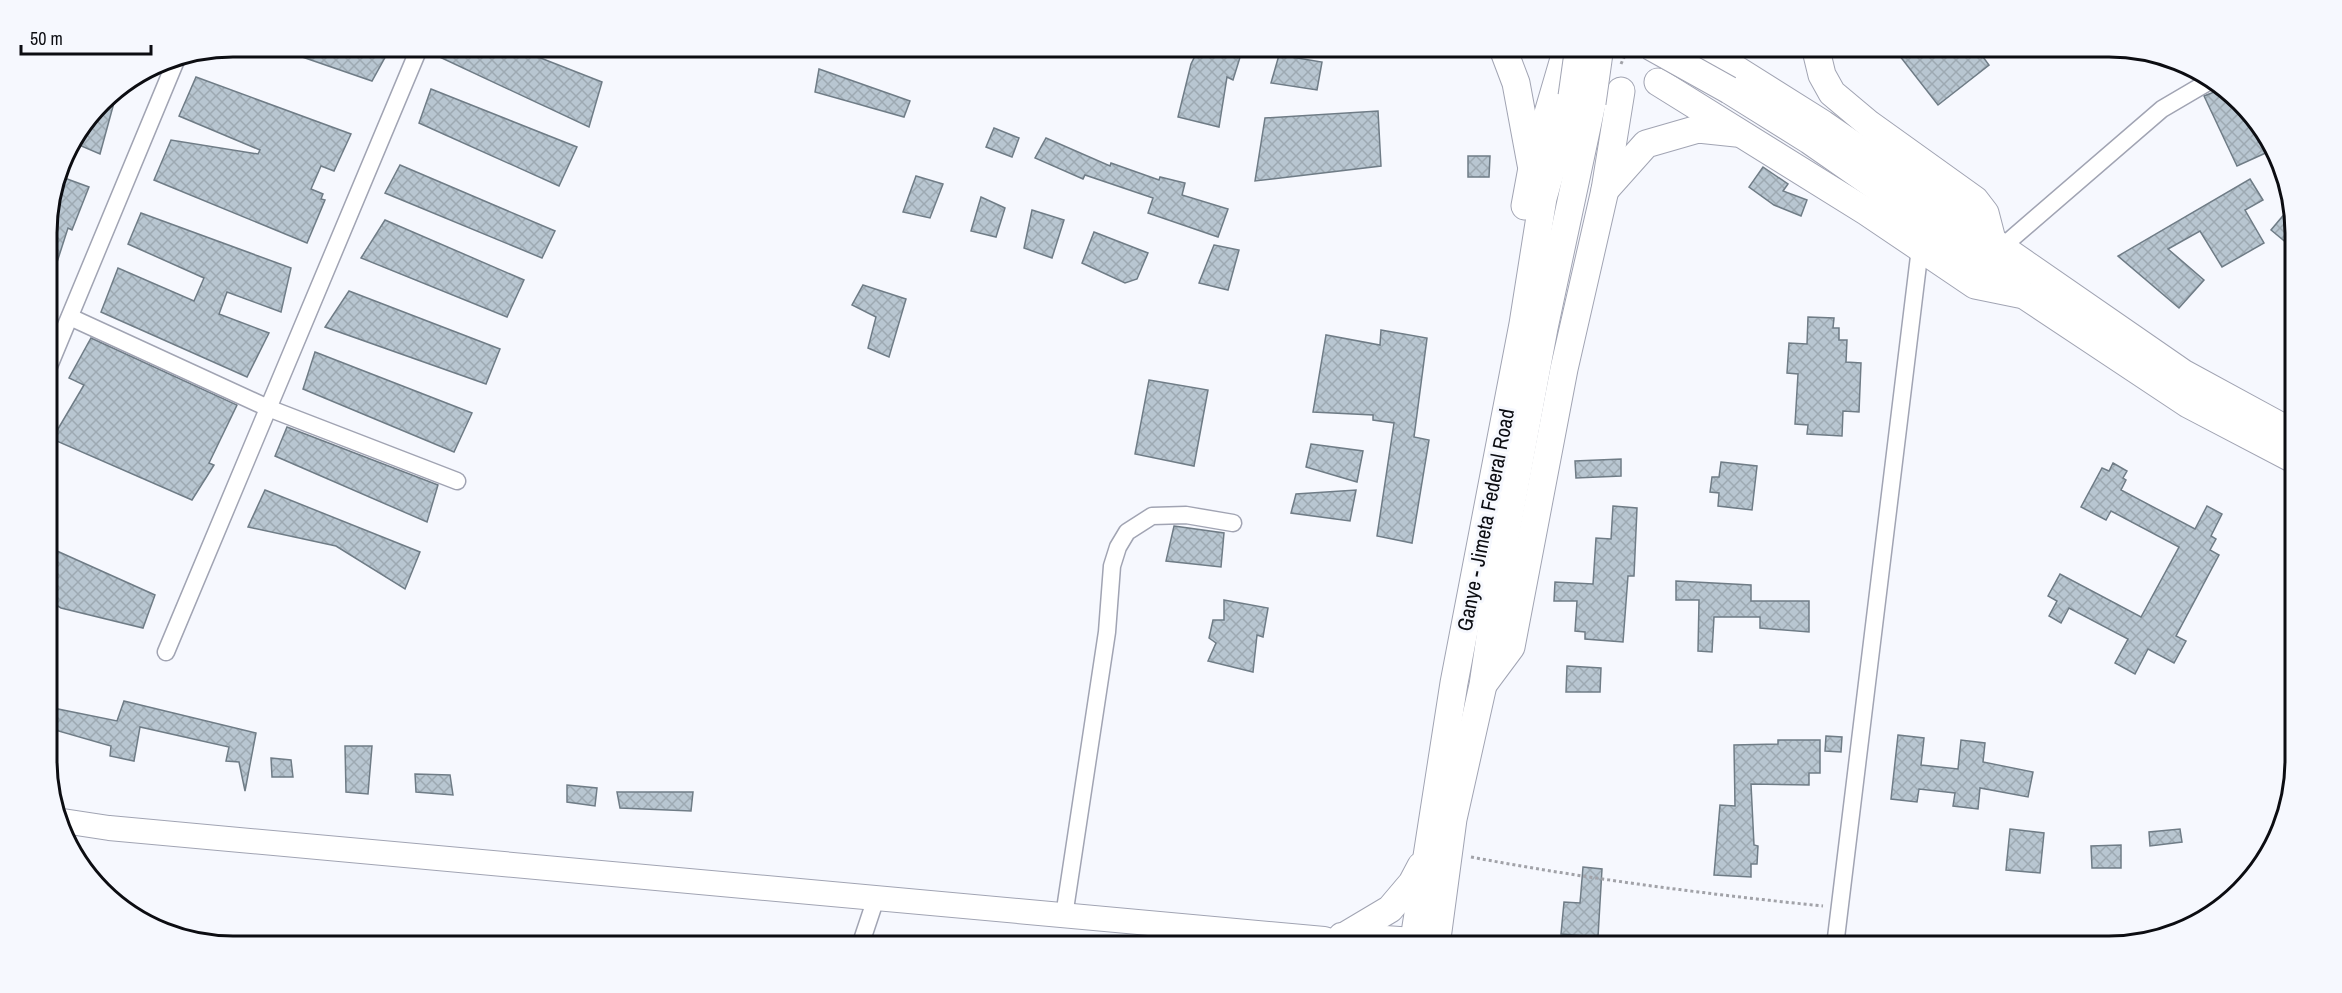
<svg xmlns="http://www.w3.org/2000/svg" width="2342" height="993" font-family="'Archivo Narrow',sans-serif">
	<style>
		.building { fill: url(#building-cross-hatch); stroke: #6f7c86; stroke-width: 1.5 }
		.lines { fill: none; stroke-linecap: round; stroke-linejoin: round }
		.minor-casing { stroke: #a1a4b3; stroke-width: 19 }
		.secondary-casing { stroke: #a1a4b3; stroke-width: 26 }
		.primary-casing { stroke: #a1a4b3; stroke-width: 29 }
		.path { stroke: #a1a2a8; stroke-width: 3; stroke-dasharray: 3 3; stroke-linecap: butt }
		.minor { stroke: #fff; stroke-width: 16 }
		.secondary { stroke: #fff; stroke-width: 24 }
		.primary { stroke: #fff; stroke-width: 27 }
		.primary-bridge-casing { stroke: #a1a4b3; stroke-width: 29; stroke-linecap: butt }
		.primary-bridge { stroke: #fff; stroke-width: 27 }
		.labels { text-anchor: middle; stroke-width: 6; stroke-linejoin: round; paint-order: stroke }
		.street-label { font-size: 21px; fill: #0c0d12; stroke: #f6f8fe }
		.rim { fill: none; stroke: #0c0d12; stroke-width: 3 }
	</style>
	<defs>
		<pattern id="building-cross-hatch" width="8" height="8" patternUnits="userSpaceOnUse" patternTransform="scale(1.5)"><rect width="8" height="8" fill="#b8c6d1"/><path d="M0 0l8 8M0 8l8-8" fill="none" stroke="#9da9b2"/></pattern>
	</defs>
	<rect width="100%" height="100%" fill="#f6f8fe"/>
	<!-- building -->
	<g class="building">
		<path d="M 280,46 L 376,46 L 388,52 L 372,81 L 279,49 Z"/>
		<path d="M 430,46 L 510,46 L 602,82 L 589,127 L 429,52 Z"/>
		<path d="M 1200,46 L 1228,46 L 1242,51 L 1233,80 L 1227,77 L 1219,127 L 1178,117 L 1191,64 Z"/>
		<path d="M 1892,46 L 1975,46 L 1989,65 L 1938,105 Z"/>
		<path d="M 1279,55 L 1322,62 L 1317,90 L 1271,83 Z"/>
		<path d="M 819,69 L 910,101 L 904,117 L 815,92 Z"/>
		<path d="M 196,77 L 351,134 L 334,171 L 321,166 L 311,189 L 323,194 L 321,199 L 325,200 L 307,243 L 154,180 L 171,140 L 258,154 L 260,150 L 179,116 Z"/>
		<path d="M 118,88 L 100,154 L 72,142 L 110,93 Z"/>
		<path d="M 431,89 L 577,147 L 559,186 L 419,123 Z"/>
		<path d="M 2219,90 L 2241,107 L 2249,125 L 2258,121 L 2270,151 L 2237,166 L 2204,96 Z"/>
		<path d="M 1378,111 L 1381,166 L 1255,181 L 1265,118 Z"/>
		<path d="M 994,128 L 1019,138 L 1012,157 L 986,147 Z"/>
		<path d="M 1046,138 L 1110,166 L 1111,163 L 1159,180 L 1160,177 L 1185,183 L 1182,195 L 1228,209 L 1218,237 L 1148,213 L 1153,198 L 1085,175 L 1083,179 L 1035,158 Z"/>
		<path d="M 1468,156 L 1490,156 L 1489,177 L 1468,177 Z"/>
		<path d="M 400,165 L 555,231 L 542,258 L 385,193 Z"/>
		<path d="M 1763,167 L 1788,184 L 1783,191 L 1807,200 L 1801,216 L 1774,205 L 1749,187 Z"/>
		<path d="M 59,176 L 89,187 L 72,230 L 68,228 L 50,284 L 47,283 L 47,220 Z"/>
		<path d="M 916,176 L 943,184 L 930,218 L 903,212 Z"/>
		<path d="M 2250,179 L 2263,200 L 2245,210 L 2264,243 L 2222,267 L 2200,231 L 2168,249 L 2204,280 L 2179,308 L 2118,256 Z"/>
		<path d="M 981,197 L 1005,208 L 996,237 L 971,231 Z"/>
		<path d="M 2292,205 L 2294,209 L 2294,249 L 2271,230 Z"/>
		<path d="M 1032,210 L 1064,220 L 1052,258 L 1024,248 Z"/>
		<path d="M 141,213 L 291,268 L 281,312 L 227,292 L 219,314 L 269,333 L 247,377 L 101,312 L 118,268 L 194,301 L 204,278 L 128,244 Z"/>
		<path d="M 385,220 L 524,280 L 507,317 L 361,258 Z"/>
		<path d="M 1094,232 L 1148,253 L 1137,279 L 1125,283 L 1082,263 Z"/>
		<path d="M 1214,245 L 1239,250 L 1228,290 L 1199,283 Z"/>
		<path d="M 863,285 L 906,299 L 889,357 L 868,348 L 876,317 L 852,305 Z"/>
		<path d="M 349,291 L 500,349 L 486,384 L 325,327 Z"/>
		<path d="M 1808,317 L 1834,318 L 1833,328 L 1839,328 L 1839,340 L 1847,340 L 1846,362 L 1861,363 L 1859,412 L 1843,411 L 1842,436 L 1807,434 L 1808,425 L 1795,424 L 1798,374 L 1787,373 L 1789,343 L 1807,344 Z"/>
		<path d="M 1381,330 L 1427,338 L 1414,437 L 1429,440 L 1412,543 L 1377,536 L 1394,423 L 1373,420 L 1373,415 L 1313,412 L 1326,335 L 1380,345 Z"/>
		<path d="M 91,338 L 237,405 L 209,463 L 214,465 L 192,500 L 52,439 L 84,385 L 69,378 Z"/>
		<path d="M 315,352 L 472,413 L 454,452 L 303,389 Z"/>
		<path d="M 1149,380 L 1208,390 L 1194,466 L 1135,454 Z"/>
		<path d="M 287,427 L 438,485 L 427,522 L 275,456 Z"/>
		<path d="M 1311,444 L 1363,451 L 1357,482 L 1306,467 Z"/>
		<path d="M 1621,459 L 1621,476 L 1576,478 L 1575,461 Z"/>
		<path d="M 1721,462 L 1757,466 L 1752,510 L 1718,506 L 1719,493 L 1710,492 L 1712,477 L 1719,477 Z"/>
		<path d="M 2113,463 L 2127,471 L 2123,478 L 2126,480 L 2121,490 L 2195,529 L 2207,506 L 2222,514 L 2211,536 L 2216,539 L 2210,550 L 2219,555 L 2176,636 L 2186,641 L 2174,663 L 2148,649 L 2135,674 L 2115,663 L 2128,639 L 2069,608 L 2061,623 L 2049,616 L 2057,601 L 2048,596 L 2060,574 L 2141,617 L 2179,547 L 2111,511 L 2106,520 L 2081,507 L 2102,468 L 2109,471 Z"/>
		<path d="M 265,490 L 420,552 L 405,589 L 336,546 L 248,527 Z"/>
		<path d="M 1356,490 L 1350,521 L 1291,513 L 1296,494 Z"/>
		<path d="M 1613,506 L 1637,508 L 1634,576 L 1628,576 L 1623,642 L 1585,639 L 1585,632 L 1575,631 L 1577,601 L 1554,601 L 1555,582 L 1593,584 L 1596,538 L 1611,539 Z"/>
		<path d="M 1174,526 L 1224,533 L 1221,567 L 1166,561 Z"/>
		<path d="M 48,547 L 155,595 L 143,628 L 61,608 L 48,600 Z"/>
		<path d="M 1676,581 L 1751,585 L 1751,601 L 1809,601 L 1809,632 L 1760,628 L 1760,617 L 1714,617 L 1712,652 L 1698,651 L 1699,600 L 1676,600 Z"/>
		<path d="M 1224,600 L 1268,608 L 1263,637 L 1257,635 L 1253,672 L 1208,661 L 1216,643 L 1209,638 L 1213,620 L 1224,620 Z"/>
		<path d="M 1567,666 L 1601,668 L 1600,692 L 1566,692 Z"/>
		<path d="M 124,701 L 256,733 L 245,791 L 239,762 L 226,761 L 229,747 L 140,727 L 134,761 L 110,756 L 111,746 L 48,728 L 48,707 L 117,721 Z"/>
		<path d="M 1898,735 L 1924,738 L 1921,765 L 1958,769 L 1961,740 L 1985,743 L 1983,762 L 2033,772 L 2028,797 L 1980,788 L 1978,809 L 1953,806 L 1955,793 L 1919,789 L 1917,802 L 1891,799 Z"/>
		<path d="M 1826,736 L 1842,737 L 1841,752 L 1825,751 Z"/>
		<path d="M 1778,740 L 1820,740 L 1820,773 L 1809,773 L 1809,785 L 1751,784 L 1754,845 L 1758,846 L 1757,864 L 1751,864 L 1751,877 L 1714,875 L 1720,805 L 1735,806 L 1734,745 L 1778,744 Z"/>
		<path d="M 345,746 L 372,746 L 368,794 L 346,792 Z"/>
		<path d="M 271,758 L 291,760 L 293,777 L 272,777 Z"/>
		<path d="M 415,774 L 450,775 L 453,795 L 416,792 Z"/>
		<path d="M 567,785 L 597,788 L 595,806 L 567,802 Z"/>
		<path d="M 617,792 L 693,792 L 691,811 L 620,808 Z"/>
		<path d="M 2010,829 L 2044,833 L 2040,873 L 2006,870 Z"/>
		<path d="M 2180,829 L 2182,842 L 2150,846 L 2149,832 Z"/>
		<path d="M 2121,845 L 2121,868 L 2092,868 L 2091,846 Z"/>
		<path d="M 1583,867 L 1602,869 L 1598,937 L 1561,934 L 1564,902 L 1580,903 Z"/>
	</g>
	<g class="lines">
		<defs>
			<g id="minor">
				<path d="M 2002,247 L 2162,109 L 2208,82"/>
				<path d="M 70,317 L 268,408 L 457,481"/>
				<path d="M 47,371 L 177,58"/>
				<path d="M 166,652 L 420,46"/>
				<path d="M 1064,916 L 1107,632 L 1112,566 L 1118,547 L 1127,532 L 1152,516 L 1186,515 L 1233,523"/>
				<path d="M 860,946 L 876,898"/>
				<path d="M 1835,946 L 1920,248"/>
			</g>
			<g id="secondary">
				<path d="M 63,821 L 109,828 L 1324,939 L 1347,946"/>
				<path d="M 1341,935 L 1414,940"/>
			</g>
			<g id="primary">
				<path d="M 1502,46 L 1516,83 L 1531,164"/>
				<path d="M 1699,46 L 1823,124 L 2183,373 L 2295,434"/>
				<path d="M 1815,46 L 1822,75 L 1832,93 L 1869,124 L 1975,200 L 1985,213 L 1992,240"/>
				<path d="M 1658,82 L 1867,212 L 1975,285 L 2019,294"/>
				<path d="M 1729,90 L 1809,140 L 1967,250 L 2024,295 L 2188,404 L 2295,460"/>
				<path d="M 1605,190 L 1646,144 L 1698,129 L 1736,133"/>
				<path d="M 1525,206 L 1532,168 L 1563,62"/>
				<path d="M 1485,682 L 1511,647 L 1564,369 L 1605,190 L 1621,91"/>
				<path d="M 1348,934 L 1390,909 L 1412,883 L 1421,866"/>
				<path d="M 1413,946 L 1454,683 L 1523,324 L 1543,198 L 1572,96"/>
				<path d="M 1436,946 L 1453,819 L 1483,685 L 1503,549 L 1544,328 L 1592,103"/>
			</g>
		</defs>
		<!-- minor casing -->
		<use href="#minor" class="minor-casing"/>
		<!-- secondary casing -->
		<use href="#secondary" class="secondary-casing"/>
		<!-- primary casing -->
		<use href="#primary" class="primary-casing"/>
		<!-- path -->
		<g class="path">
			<path d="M 1621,64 L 1625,55"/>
			<path d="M 1471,857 C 1588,879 1705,894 1823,906"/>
		</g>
		<!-- minor -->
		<use href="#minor" class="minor"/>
		<!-- secondary -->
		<use href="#secondary" class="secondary"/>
		<!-- primary -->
		<use href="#primary" class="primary"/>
		<defs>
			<g id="primary-bridge">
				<path d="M 1650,46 L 1729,90"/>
				<path d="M 1572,96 L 1579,46"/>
				<path d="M 1592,103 L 1600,46"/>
			</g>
		</defs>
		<!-- primary-bridge casing -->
		<use href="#primary-bridge" class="primary-bridge-casing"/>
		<!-- primary-bridge -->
		<use href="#primary-bridge" class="primary-bridge"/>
	</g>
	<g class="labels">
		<!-- street labels -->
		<g class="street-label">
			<text transform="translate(1486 520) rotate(-79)" y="7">Ganye - Jimeta Federal Road</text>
		</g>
	</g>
	<!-- crop -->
	<path d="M0 0H2342V993H0ZM233 57H2109A176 176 0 0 1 2285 233V760A176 176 0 0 1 2109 936H233A176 176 0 0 1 57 760V233A176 176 0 0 1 233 57Z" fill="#f6f8fe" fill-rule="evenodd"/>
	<path class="rim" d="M233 57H2109A176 176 0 0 1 2285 233V760A176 176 0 0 1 2109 936H233A176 176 0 0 1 57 760V233A176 176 0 0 1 233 57Z"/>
	<!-- scale -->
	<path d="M21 45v9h130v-9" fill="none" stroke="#0c0d12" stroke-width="3"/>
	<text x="30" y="45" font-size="18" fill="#0c0d12" stroke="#f6f8fe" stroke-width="4.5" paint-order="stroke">50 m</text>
</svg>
